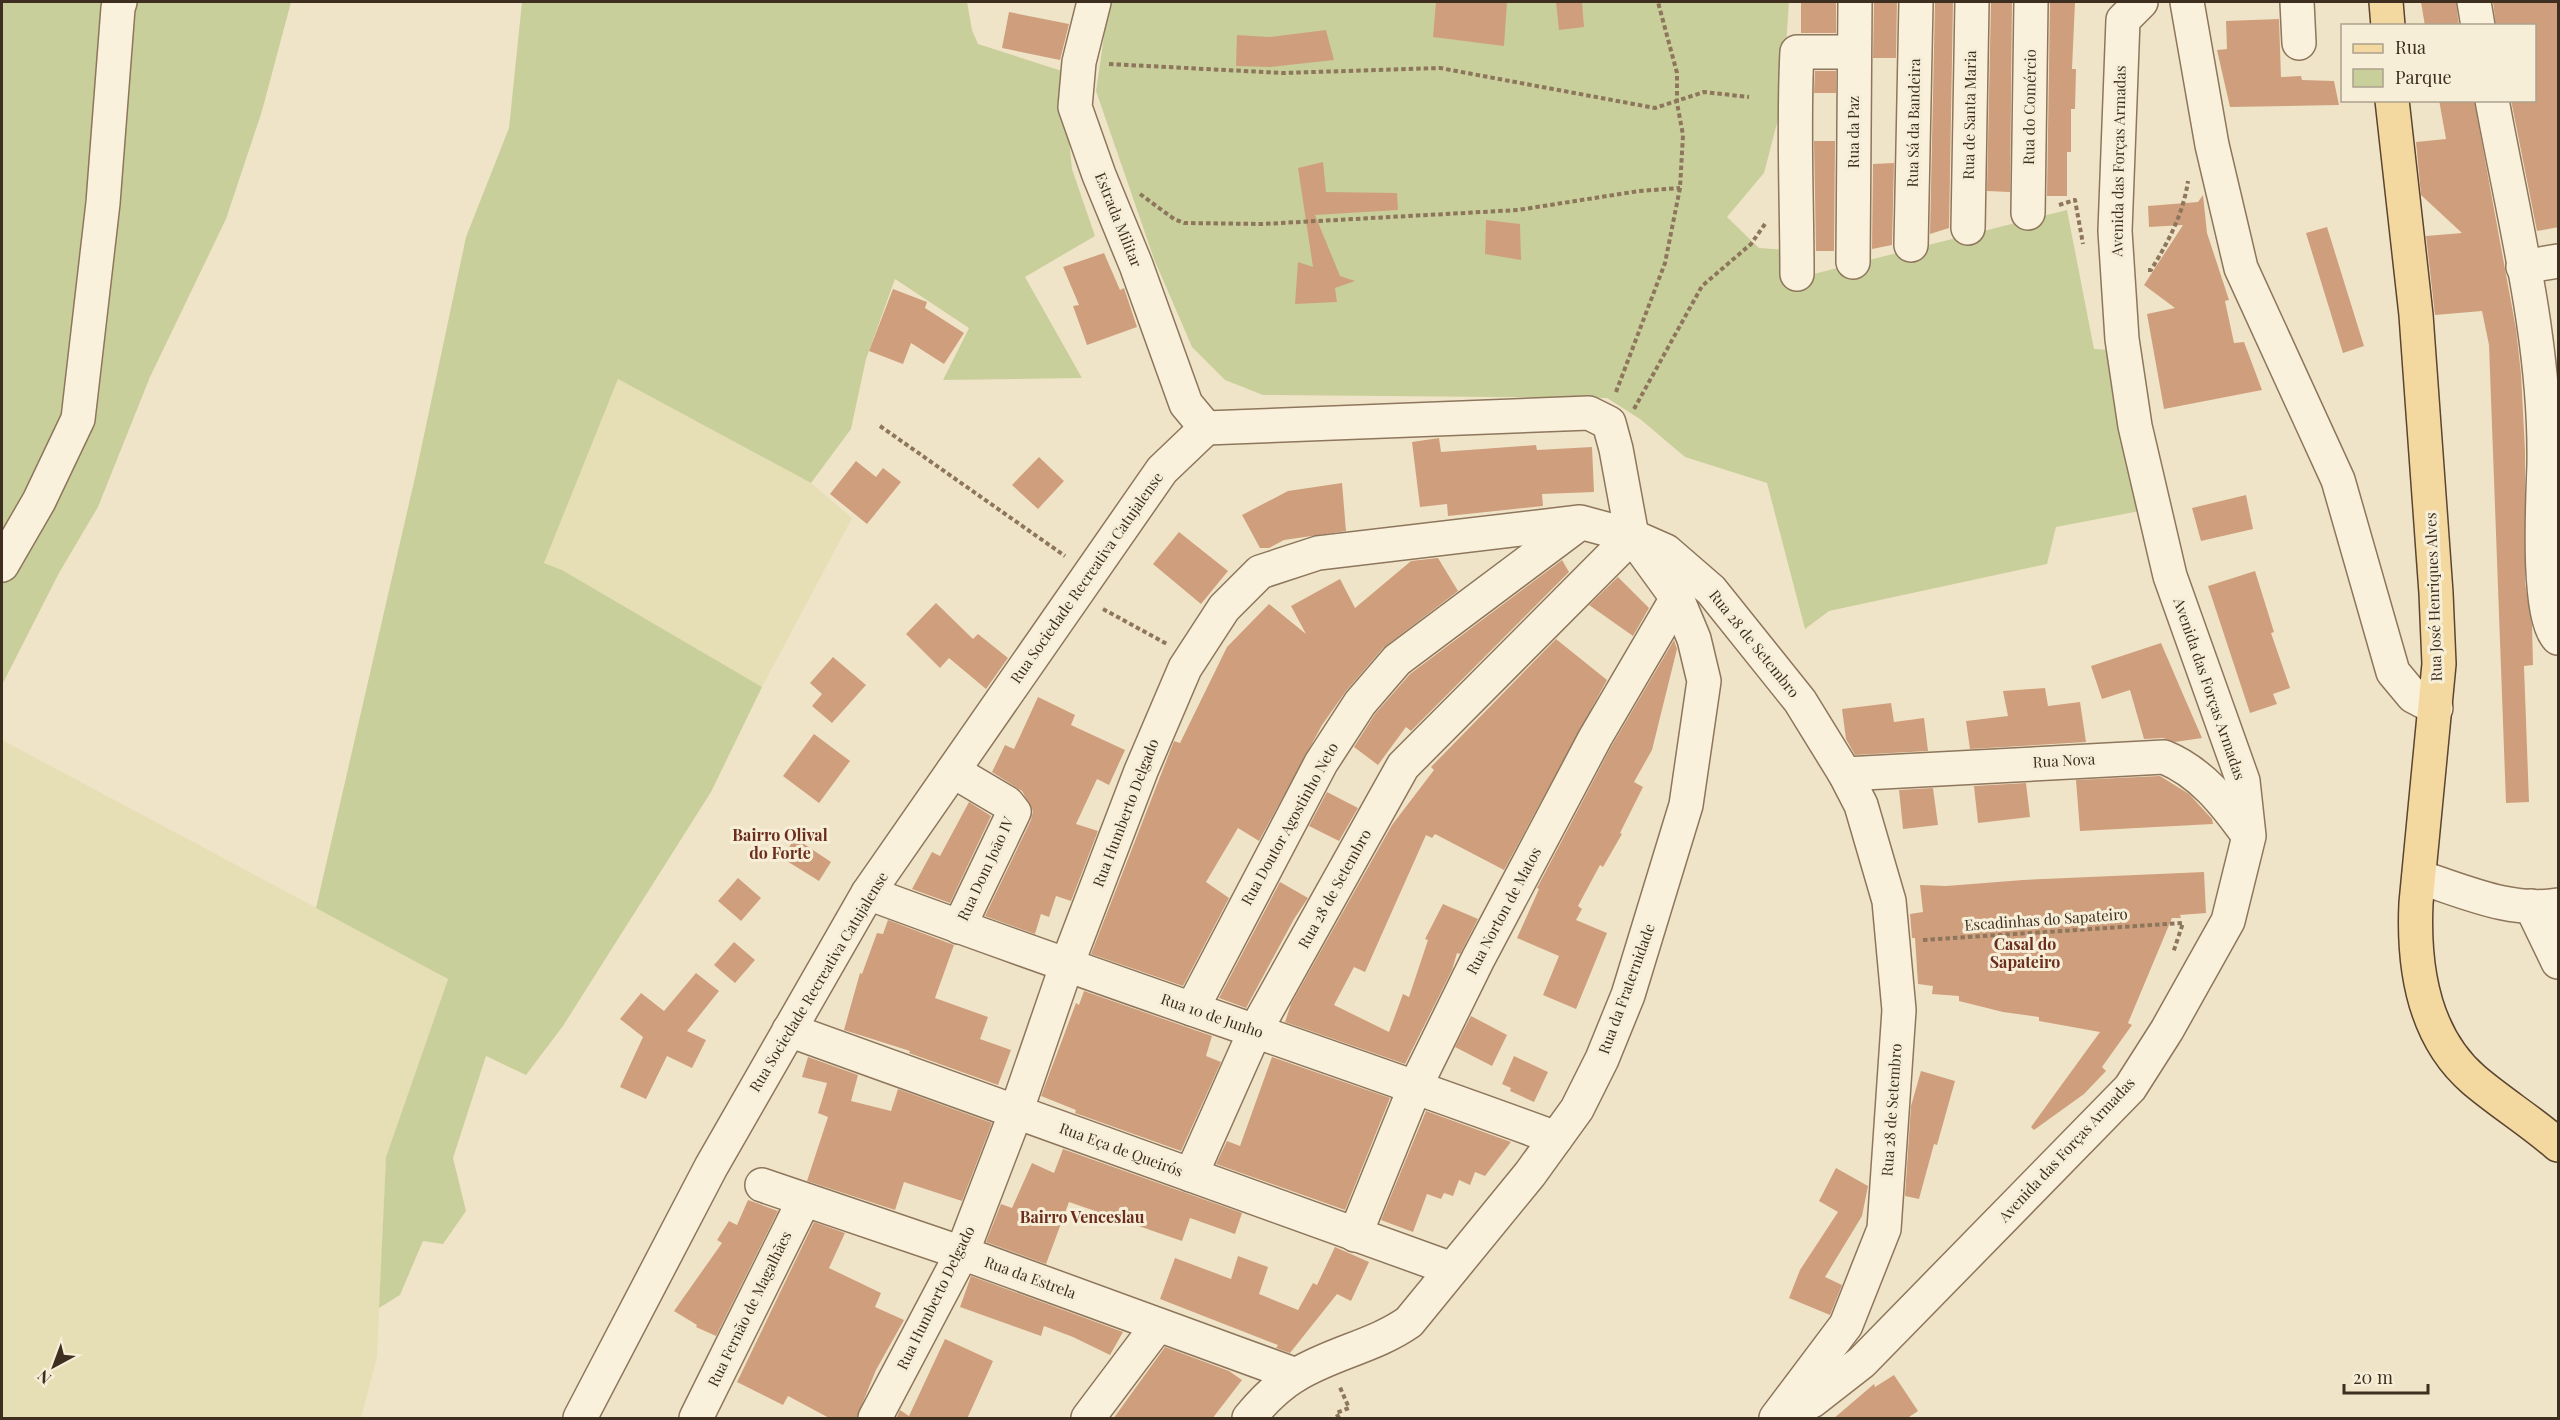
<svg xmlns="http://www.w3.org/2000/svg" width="2560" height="1420" font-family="'Playfair Display',serif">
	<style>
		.farmland { fill: #e6deb5 }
		.green { fill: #c9cf9b }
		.building { fill: #cf9f7d }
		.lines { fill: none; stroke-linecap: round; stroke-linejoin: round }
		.minor-casing { stroke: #8d765c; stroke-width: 36 }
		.major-casing { stroke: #5b4430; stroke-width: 36 }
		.path { stroke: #8d765c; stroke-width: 4; stroke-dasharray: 4.5 3; stroke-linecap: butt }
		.minor { stroke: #faf1dc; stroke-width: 33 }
		.major { stroke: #f3d9a0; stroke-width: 33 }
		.labels { text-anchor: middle; stroke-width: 6; stroke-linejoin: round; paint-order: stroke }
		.street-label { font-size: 15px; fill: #3d2e20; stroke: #f7eed8 }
		.neighbourhood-label { font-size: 16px; font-weight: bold; fill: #6b2e1e; stroke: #f7eed8 }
	</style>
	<rect width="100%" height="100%" fill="#f0e4c8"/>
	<!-- farmland -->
	<g class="farmland">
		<path d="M 618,379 L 811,483 L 852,518 L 762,687 L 562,570 L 544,563 Z"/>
		<path d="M 2,740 L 448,978 L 386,1157 L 377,1357 L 361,1418 L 2,1418 Z"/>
	</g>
	<!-- green -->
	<g class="green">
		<path d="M 2,2 L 291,2 L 262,111 L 226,219 L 150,377 L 98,507 L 59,573 L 2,685 Z"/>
		<path d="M 522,2 L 967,2 L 972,30 L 978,44 L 1062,71 L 1072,169 L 1095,236 L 1025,277 L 1082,378 L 943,380 L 969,328 L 895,279 L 866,359 L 851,429 L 811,483 L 618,379 L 544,563 L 562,570 L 762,687 L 711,792 L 563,1026 L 526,1075 L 486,1056 L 453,1158 L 466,1211 L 443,1244 L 423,1241 L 400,1295 L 379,1308 L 386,1157 L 448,979 L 316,908 L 416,473 L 466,237 L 509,128 Z"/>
		<path d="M 1109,2 L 1789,2 L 1782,104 L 1764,173 L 1727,217 L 1759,248 L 1787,250 L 1786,281 L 2067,210 L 2094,349 L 2112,350 L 2145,510 L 2056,527 L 2047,564 L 1829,611 L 1805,629 L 1767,483 L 1685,457 L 1640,419 L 1607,398 L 1263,395 L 1225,380 L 1192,347 L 1154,259 L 1096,91 Z"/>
	</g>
	<!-- building -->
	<g class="building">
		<path d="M 1436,2 L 1507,2 L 1504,46 L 1433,37 Z"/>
		<path d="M 1556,2 L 1582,2 L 1584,27 L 1559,30 Z"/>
		<rect x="1801" y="2" width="35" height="31"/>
		<path d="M 1874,2 L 1897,2 L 1896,58 L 1873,58 Z"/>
		<path d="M 1935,2 L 1953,2 L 1949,228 L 1930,234 Z"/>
		<path d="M 1991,2 L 2012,2 L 2010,192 L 1987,191 Z"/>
		<path d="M 2050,2 L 2075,2 L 2072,69 L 2076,69 L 2075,109 L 2071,109 L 2071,152 L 2067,152 L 2067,196 L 2047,196 Z"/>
		<path d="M 2421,2 L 2456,2 L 2459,26 L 2425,26 Z"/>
		<path d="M 2493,2 L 2559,2 L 2559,227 L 2537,231 L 2511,100 L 2535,100 L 2535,26 L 2496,26 Z"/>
		<path d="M 1009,12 L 1069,24 L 1060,60 L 1002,48 Z"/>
		<path d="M 2279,19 L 2281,77 L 2301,76 L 2302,80 L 2334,81 L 2339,105 L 2230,107 L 2217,50 L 2227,49 L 2226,21 Z"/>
		<path d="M 1326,30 L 1334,60 L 1270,67 L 1236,66 L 1237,35 L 1269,37 Z"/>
		<path d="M 1815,71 L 1836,71 L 1836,93 L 1814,93 Z"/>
		<path d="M 2439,100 L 2474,100 L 2516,329 L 2521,374 L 2525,450 L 2525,583 L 2532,625 L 2533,665 L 2524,666 L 2529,802 L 2506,803 L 2489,345 L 2482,311 L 2435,315 L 2426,236 L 2462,233 L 2421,195 L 2416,142 L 2446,139 Z"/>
		<path d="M 1814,141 L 1835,141 L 1834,251 L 1816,251 Z"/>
		<path d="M 1323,162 L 1326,192 L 1397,193 L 1398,210 L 1315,215 L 1340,276 L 1355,281 L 1335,288 L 1337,302 L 1295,304 L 1298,262 L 1313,267 L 1298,168 Z"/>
		<path d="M 1894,163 L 1892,245 L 1872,249 L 1873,164 Z"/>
		<path d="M 2203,195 L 2207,233 L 2229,300 L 2225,301 L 2234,343 L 2244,342 L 2262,390 L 2164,409 L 2147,314 L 2175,308 L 2144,285 L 2183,225 L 2149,227 L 2148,206 L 2198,202 Z"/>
		<path d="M 1486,220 L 1520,224 L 1521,260 L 1485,254 Z"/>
		<path d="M 2327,227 L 2364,346 L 2343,353 L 2306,233 Z"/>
		<path d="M 1104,253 L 1120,290 L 1124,288 L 1137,327 L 1087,345 L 1073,306 L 1079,305 L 1063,267 Z"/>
		<path d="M 893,289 L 927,302 L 925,308 L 964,333 L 944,364 L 911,343 L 903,364 L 869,351 Z"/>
		<path d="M 1439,438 L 1441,452 L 1536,445 L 1537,450 L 1592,447 L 1594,492 L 1542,494 L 1543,506 L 1448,516 L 1447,504 L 1420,507 L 1412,442 Z"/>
		<path d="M 1039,457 L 1064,481 L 1038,509 L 1012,485 Z"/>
		<path d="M 856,461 L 876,477 L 883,468 L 901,482 L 867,524 L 830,494 Z"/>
		<path d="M 1342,483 L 1346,531 L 1284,540 L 1269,548 L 1260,548 L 1242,515 L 1288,491 Z"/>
		<path d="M 2246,495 L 2253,529 L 2201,541 L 2192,508 Z"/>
		<path d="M 1179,532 L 1228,571 L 1201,604 L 1153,564 Z"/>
		<path d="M 1438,558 L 1458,591 L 1383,648 L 1346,691 L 1322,725 L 1259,841 L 1238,828 L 1206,882 L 1229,898 L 1183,986 L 1091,954 L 1174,741 L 1180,743 L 1227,647 L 1269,604 L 1306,634 L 1291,606 L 1340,579 L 1355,608 L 1411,561 Z"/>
		<path d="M 1562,560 L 1569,572 L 1411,731 L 1406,727 L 1378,765 L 1354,747 L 1375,714 L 1410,674 Z"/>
		<path d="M 2255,571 L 2274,632 L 2271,633 L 2290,688 L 2273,694 L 2277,704 L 2250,713 L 2208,586 Z"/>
		<path d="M 1618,577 L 1649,608 L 1633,636 L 1589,605 Z"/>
		<path d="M 936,603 L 973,639 L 978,634 L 1008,658 L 986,689 L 949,658 L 940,668 L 906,634 Z"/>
		<path d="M 1556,639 L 1607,680 L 1504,870 L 1435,834 L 1432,838 L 1426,835 L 1365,972 L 1354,967 L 1334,1005 L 1389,1032 L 1403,994 L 1409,997 L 1428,940 L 1425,939 L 1443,904 L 1478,919 L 1460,954 L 1457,953 L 1452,970 L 1405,1064 L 1285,1022 L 1291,1004 L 1392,825 L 1434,770 L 1431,767 Z"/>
		<path d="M 1674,640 L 1677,649 L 1652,750 L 1634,782 L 1643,787 L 1620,833 L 1622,834 L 1603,867 L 1600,865 L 1578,906 L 1582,909 L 1576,920 L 1607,933 L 1576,1009 L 1543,995 L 1559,956 L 1517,938 L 1539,889 L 1537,888 L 1611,747 Z"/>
		<path d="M 2161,643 L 2182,692 L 2202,738 L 2175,742 L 2163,738 L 2144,739 L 2130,690 L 2102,699 L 2091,666 Z"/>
		<path d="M 833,657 L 866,685 L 832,723 L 812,706 L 822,694 L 810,683 Z"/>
		<path d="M 2045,688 L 2048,706 L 2080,702 L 2086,742 L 1970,749 L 1966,721 L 2008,716 L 2003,691 Z"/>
		<path d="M 1038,697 L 1075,715 L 1071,725 L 1125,750 L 1109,785 L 1097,779 L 1076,824 L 1098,831 L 1071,901 L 1056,896 L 1049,917 L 1041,914 L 1035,934 L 985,916 L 1031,820 L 1033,811 L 1022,791 L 992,772 L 1005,745 L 1014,749 Z"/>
		<path d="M 1891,703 L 1894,722 L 1924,718 L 1928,751 L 1855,755 L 1846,739 L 1842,709 Z"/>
		<path d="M 814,734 L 850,761 L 819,803 L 783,776 Z"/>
		<path d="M 2160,776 L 2189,794 L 2212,819 L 2213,824 L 2080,831 L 2076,780 Z"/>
		<path d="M 2026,783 L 2030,817 L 1978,823 L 1974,786 Z"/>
		<path d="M 1933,788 L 1938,825 L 1903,829 L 1899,790 Z"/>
		<path d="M 1327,792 L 1358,808 L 1339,841 L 1309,826 Z"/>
		<path d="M 969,802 L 991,816 L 950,903 L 912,889 L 932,852 L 940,856 Z"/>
		<path d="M 795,838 L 831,862 L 819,881 L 782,858 Z"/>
		<path d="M 2204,872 L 2206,913 L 2180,915 L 2181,918 L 2172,918 L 2128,1023 L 2132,1025 L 2102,1067 L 2106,1071 L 2084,1094 L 2034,1130 L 2031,1127 L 2100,1032 L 2039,1021 L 2039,1017 L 2003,1012 L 1959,1001 L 1959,996 L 1932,994 L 1933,986 L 1918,984 L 1915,938 L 1912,938 L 1910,914 L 1923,912 L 1920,885 L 1946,886 L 2023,880 Z"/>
		<path d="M 738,878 L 761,898 L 741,921 L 718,901 Z"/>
		<path d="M 1280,882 L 1308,898 L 1294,919 L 1246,1008 L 1219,998 Z"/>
		<path d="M 888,920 L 954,945 L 935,998 L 988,1017 L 980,1039 L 1011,1050 L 998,1085 L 909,1053 L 910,1051 L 844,1030 L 860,973 L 862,974 L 877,933 L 883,934 Z"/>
		<path d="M 734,942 L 755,960 L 735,983 L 714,965 Z"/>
		<path d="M 696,973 L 719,991 L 687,1031 L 706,1040 L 692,1068 L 667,1056 L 646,1099 L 620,1087 L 643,1037 L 620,1019 L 641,993 L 664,1011 Z"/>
		<path d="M 1084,991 L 1212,1036 L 1206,1056 L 1221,1062 L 1181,1151 L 1075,1113 L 1076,1110 L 1041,1096 L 1076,1003 L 1079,1005 Z"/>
		<path d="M 1471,1016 L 1507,1035 L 1492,1066 L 1455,1047 Z"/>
		<path d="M 1514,1056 L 1548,1072 L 1534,1102 L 1510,1091 L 1511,1088 L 1502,1084 Z"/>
		<path d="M 808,1057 L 858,1075 L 851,1101 L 891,1111 L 898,1089 L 992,1123 L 962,1201 L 904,1182 L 895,1210 L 807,1181 L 828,1117 L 818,1113 L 827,1083 L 802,1077 Z"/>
		<path d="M 1272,1057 L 1390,1098 L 1345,1210 L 1216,1164 L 1227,1141 L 1240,1146 Z"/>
		<path d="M 1921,1071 L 1955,1081 L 1937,1145 L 1934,1144 L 1919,1199 L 1905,1196 L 1911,1106 Z"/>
		<path d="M 1426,1111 L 1511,1142 L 1485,1176 L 1475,1172 L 1470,1185 L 1459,1180 L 1453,1196 L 1444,1193 L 1441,1199 L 1427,1194 L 1413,1232 L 1381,1220 Z"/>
		<path d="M 1063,1149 L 1242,1213 L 1235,1234 L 1190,1218 L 1182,1241 L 1069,1202 L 1046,1264 L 986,1242 L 1001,1204 L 1012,1208 L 1032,1163 L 1054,1173 Z"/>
		<path d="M 1836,1168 L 1868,1186 L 1862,1216 L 1825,1277 L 1842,1285 L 1830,1315 L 1789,1298 L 1800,1270 L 1838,1212 L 1819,1201 Z"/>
		<path d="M 748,1200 L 778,1211 L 716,1336 L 696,1327 L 697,1325 L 674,1311 L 722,1243 L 717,1240 L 729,1221 L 737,1225 Z"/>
		<path d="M 814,1222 L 845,1233 L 829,1268 L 881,1293 L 875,1307 L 904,1320 L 876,1370 L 856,1419 L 831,1419 L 788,1396 L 783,1405 L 737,1382 Z"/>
		<path d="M 1335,1247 L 1369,1262 L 1351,1301 L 1337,1294 L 1290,1353 L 1276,1348 L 1278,1345 L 1160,1299 L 1175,1258 L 1231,1279 L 1238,1256 L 1268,1267 L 1259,1294 L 1298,1310 L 1313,1283 L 1317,1285 Z"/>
		<path d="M 971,1276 L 1123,1332 L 1110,1355 L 1073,1337 L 1044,1326 L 1041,1336 L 960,1307 Z"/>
		<path d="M 945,1339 L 993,1361 L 967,1419 L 896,1419 L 900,1410 L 909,1416 Z"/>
		<path d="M 1165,1347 L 1229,1371 L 1242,1380 L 1212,1419 L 1113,1419 Z"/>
		<path d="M 1894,1375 L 1918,1411 L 1906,1419 L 1833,1419 L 1874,1384 L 1875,1387 Z"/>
	</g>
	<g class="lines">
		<defs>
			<g id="minor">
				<path d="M 1094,2 L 1079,62 L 1075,107 L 1099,175 L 1136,265 L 1186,404 L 1206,428"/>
				<path d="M 2187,2 L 2212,145 L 2241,268 L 2338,480 L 2393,672 L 2413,696 L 2436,708"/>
				<path d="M 2297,2 L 2299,43"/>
				<path d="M 2474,2 L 2478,26"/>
				<path d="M 2492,100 C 2514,220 2546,342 2544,464 C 2543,498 2536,616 2558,638"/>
				<path d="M 2028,213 L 2031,2"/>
				<path d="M 1968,228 L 1972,2"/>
				<path d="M 1911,245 L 1916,2"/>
				<path d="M 1853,262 L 1855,2"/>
				<path d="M 2523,267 L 2558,261"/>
				<path d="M 1797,274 C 1797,200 1793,126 1797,52 L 1854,52"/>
				<path d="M 1206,428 L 1589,413 L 1609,423 L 1616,449 L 1632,536 L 1677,598 L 1694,639 L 1704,681 L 1686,805 L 1628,995 L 1602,1059 L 1577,1109 L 1530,1174 L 1409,1322 C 1375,1346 1332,1353 1296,1375 C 1278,1386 1262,1402 1249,1418"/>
				<path d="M 2,565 L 39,501 L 78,419 L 103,203 L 118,8 L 120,2"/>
				<path d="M 953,771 L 1007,803 L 1014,812 L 959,927"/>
				<path d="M 1845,774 L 2164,757 C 2201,772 2225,803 2248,835"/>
				<path d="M 2419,877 C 2464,891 2510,913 2558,905"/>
				<path d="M 868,893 C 1096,978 1327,1054 1556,1138"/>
				<path d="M 2531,906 L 2558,962"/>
				<path d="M 1192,1009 L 1321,763 L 1360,703 L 1397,660 L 1580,523"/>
				<path d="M 789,1030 L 1452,1269"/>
				<path d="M 1191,1175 L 1255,1031 L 1403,766 L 1632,536"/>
				<path d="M 762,1185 L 962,1253 L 1296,1375"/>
				<path d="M 1355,1235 L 1415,1087 L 1478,959 L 1595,738 L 1677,598"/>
				<path d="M 1785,1414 L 1812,1401 L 1862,1362 L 2130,1088 L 2167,1030 L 2228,921 L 2249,836 L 2243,781 L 2170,576 L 2135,426 L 2122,339 L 2115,231 L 2123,20 L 2141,2"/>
				<path d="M 580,1418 L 711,1167 L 868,893 L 1162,470 L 1206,428"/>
				<path d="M 696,1418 L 804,1200"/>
				<path d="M 875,1418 L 962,1253 L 1016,1112 L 1066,967 L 1141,771 L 1185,668 L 1224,608 L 1260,572 L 1318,553 L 1580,522 L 1632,536 L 1666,551 L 1711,590 L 1800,701 L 1845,774 L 1861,805 L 1889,901 L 1899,1010 L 1884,1229 L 1846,1325 L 1776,1418"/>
				<path d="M 1088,1418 L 1158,1325"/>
			</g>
			<g id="major">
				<path d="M 2386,2 L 2388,26"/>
				<path d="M 2392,100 L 2416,315 L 2436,593 L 2439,664 L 2416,903 C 2413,967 2423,1036 2474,1080 C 2501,1103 2532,1122 2558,1145"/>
			</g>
		</defs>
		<!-- minor casing -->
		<use href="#minor" class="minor-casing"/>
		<!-- major casing -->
		<use href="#major" class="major-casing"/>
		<!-- path -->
		<g class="path">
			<path d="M 1109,64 L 1283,73 L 1440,68 L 1655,108 L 1704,92 L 1749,97"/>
			<path d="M 1140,194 L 1174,219 L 1184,223 L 1263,224 L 1518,210 L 1639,191 L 1680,188"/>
			<path d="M 2059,205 L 2075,200 L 2083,244"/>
			<path d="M 2148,270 L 2151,270 C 2168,242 2183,215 2188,181"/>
			<path d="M 1616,392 L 1665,263 L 1680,188 L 1683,135 L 1677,103 L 1677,73 L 1658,2"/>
			<path d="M 1634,409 L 1702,286 L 1751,244 L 1765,224"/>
			<path d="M 880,426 L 1065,556"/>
			<path d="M 1103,609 L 1167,644"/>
			<path d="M 1923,940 L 2183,923 L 2173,953"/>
			<path d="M 1339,1418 L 1336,1413 L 1349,1408 L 1339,1385"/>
		</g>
		<!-- minor -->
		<use href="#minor" class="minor"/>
		<!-- major -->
		<use href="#major" class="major"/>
	</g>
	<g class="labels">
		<!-- street labels -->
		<g class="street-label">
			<text transform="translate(2030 107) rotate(-89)" y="5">Rua do Comércio</text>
			<text transform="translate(1970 115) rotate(-89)" y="5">Rua de Santa Maria</text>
			<text transform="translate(1914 123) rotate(-89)" y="5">Rua Sá da Bandeira</text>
			<text transform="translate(1854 132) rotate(-90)" y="5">Rua da Paz</text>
			<text transform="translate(2119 161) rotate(-89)" y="5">Avenida das Forças Armadas</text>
			<text transform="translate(1118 220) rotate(68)" y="5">Estrada Militar</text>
			<text transform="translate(1087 578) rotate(-55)" y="5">Rua Sociedade Recreativa Catujalense</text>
			<text transform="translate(2434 597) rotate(-92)" y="5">Rua José Henriques Alves</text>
			<text transform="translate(1754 644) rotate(51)" y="5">Rua 28 de Setembro</text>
			<text transform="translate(2209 689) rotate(71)" y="5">Avenida das Forças Armadas</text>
			<text transform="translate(2064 761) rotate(-3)" y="5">Rua Nova</text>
			<text transform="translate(1126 813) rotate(-69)" y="5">Rua Humberto Delgado</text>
			<text transform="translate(1290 824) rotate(-61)" y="5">Rua Doutor Agostinho Neto</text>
			<text transform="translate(986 869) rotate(-65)" y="5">Rua Dom Joāo IV</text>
			<text transform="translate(1335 889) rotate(-61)" y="5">Rua 28 de Setembro</text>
			<text transform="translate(1504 911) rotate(-62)" y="5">Rua Norton de Matos</text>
			<text transform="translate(2046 920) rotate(-4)" y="5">Escadinhas do Sapateiro</text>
			<text transform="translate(819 982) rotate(-59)" y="5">Rua Sociedade Recreativa Catujalense</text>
			<text transform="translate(1627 989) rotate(-70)" y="5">Rua da Fraternidade</text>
			<text transform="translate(1212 1016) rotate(19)" y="5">Rua 10 de Junho</text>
			<text transform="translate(1892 1110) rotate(-86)" y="5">Rua 28 de Setembro</text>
			<text transform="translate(1121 1150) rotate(20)" y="5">Rua Eça de Queirós</text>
			<text transform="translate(2067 1150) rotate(-47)" y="5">Avenida das Forças Armadas</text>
			<text transform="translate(1030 1278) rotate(20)" y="5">Rua da Estrela</text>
			<text transform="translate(936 1298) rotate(-64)" y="5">Rua Humberto Delgado</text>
			<text transform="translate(750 1309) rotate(-64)" y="5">Rua Fernão de Magalhães</text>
		</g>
		<!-- neighbourhood labels -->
		<g class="neighbourhood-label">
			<text x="780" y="841">Bairro Olival<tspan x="780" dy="18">do Forte</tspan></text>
			<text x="2025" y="950">Casal do<tspan x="2025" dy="18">Sapateiro</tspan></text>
			<text x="1082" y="1223">Bairro Venceslau</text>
		</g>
	</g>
	<!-- border -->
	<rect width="2560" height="1420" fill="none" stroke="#3d2e20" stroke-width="6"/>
	<!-- legend -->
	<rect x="2341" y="24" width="195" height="78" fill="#f7eed8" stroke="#ada18e" stroke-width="1.5"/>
	<rect x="2353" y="44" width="30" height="9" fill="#f3d9a0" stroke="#ada18e" stroke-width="1.5"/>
	<text x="2395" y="54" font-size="18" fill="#3d2e20">Rua</text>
	<rect x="2353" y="69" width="30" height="18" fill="#c9cf9b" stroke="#ada18e" stroke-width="1.5"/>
	<text x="2395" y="84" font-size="18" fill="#3d2e20">Parque</text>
	<!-- north arrow -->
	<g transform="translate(54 1366) rotate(221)" stroke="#f7eed8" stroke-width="4.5" paint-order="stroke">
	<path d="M0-4.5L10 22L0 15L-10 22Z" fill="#3d2e20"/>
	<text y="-9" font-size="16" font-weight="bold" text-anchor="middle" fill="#3d2e20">N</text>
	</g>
	<!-- scale -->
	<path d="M2344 1384v9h84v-9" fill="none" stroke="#3d2e20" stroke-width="3"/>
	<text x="2353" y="1384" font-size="18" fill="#3d2e20" stroke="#f7eed8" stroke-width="4.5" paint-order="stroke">20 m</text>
</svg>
